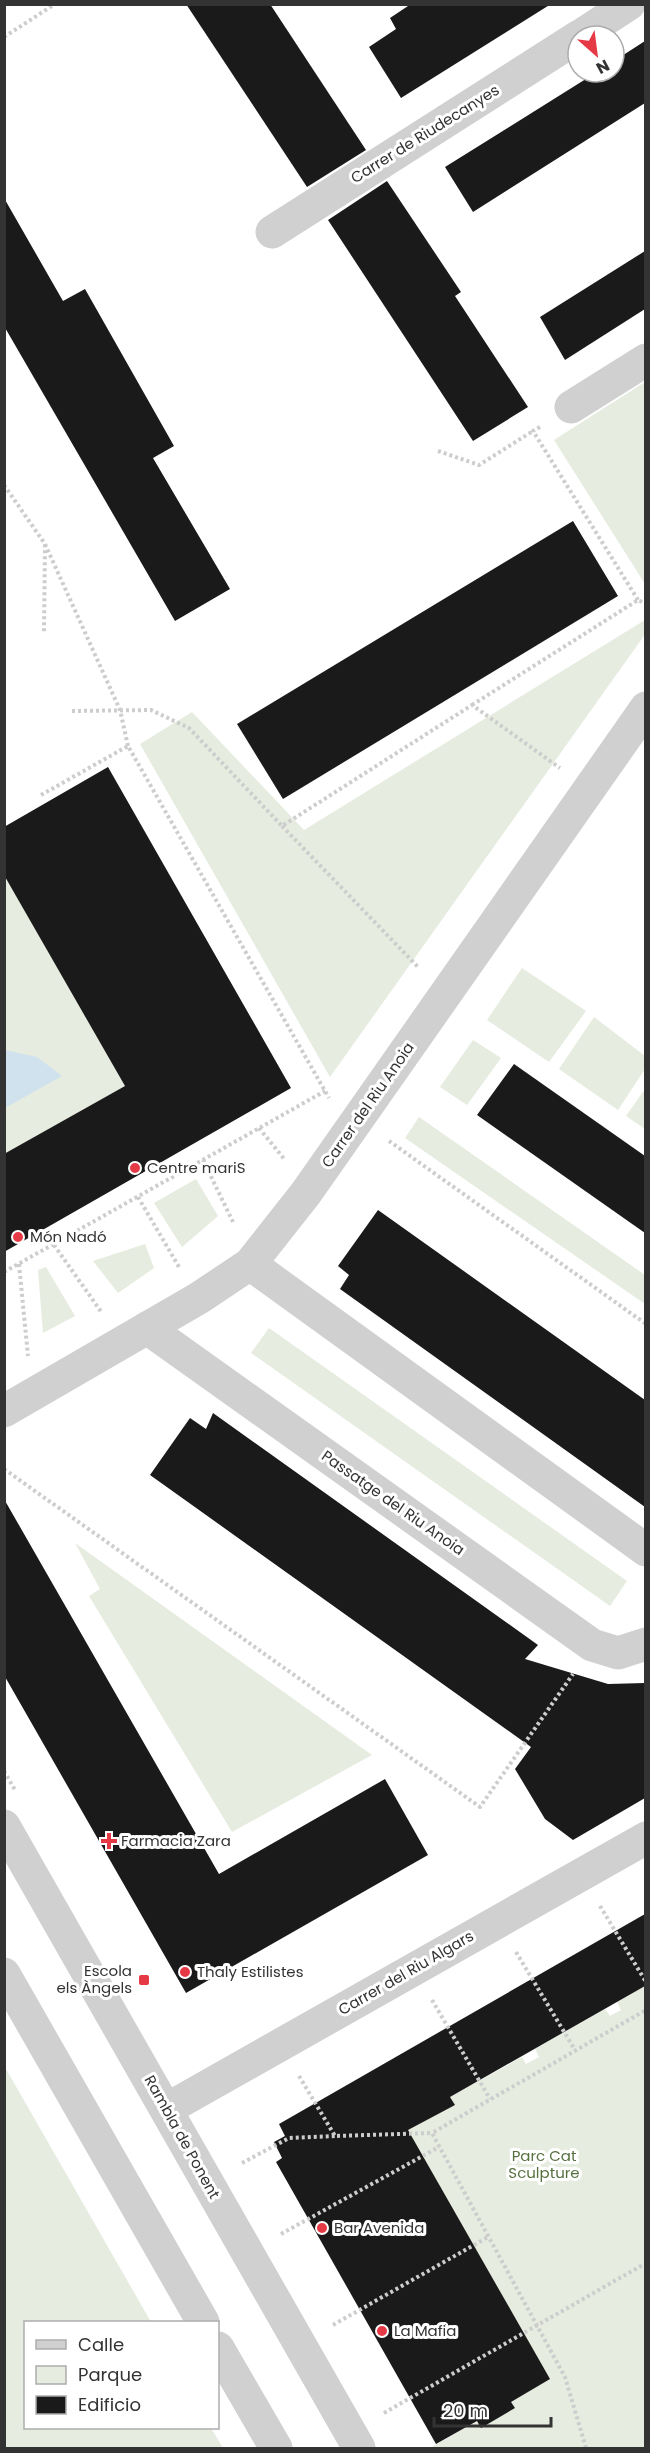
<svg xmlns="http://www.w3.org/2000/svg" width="650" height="2453" font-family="Poppins,sans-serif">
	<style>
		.green { fill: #e6ecdf }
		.water { fill: #cfe2ee }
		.building { fill: #1a1a1a }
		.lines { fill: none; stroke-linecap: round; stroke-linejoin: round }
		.path { stroke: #cdcdcd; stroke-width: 4; stroke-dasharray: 3 3; stroke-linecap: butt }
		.minor { stroke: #d0d0d0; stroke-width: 33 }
		.poi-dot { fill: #e63946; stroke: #fff; stroke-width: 2 }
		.labels { text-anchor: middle; stroke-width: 6; stroke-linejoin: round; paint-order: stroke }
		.street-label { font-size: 15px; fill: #333; stroke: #fff }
		.poi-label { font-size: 15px; fill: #333; stroke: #fff; text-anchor: start }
		.park-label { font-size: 15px; fill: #56703f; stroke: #fff }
	</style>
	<rect width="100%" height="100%" fill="#fff"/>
	<!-- green -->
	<g class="green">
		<path d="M 645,382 L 645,584 L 554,440 Z"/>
		<path d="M 645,620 L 645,634 L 641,640 L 330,1077 L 140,744 L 192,712 L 304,830 Z"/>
		<path d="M 8,880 L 125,1086 L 5,1154 L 4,882 Z"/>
		<path d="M 522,968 L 586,1011 L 549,1062 L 487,1020 Z"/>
		<path d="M 594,1017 L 645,1056 L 645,1069 L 618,1110 L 559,1069 Z"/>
		<path d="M 473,1040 L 501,1058 L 467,1105 L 440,1087 Z"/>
		<path d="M 645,1089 L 645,1129 L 626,1116 Z"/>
		<path d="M 419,1117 L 645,1275 L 645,1304 L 405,1138 Z"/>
		<path d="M 196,1179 L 218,1216 L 182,1247 L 154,1203 Z"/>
		<path d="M 145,1244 L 154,1268 L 118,1293 L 93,1261 Z"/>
		<path d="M 46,1267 L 75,1316 L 43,1333 L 38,1270 Z"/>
		<path d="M 269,1328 L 627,1581 L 610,1606 L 251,1353 Z"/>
		<path d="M 75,1543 L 372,1755 L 232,1832 L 89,1596 L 100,1589 Z"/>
		<path d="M 645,1986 L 645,2448 L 430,2448 L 477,2421 L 481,2427 L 511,2402 L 404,2123 L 455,2105 L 450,2097 L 522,2057 L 526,2064 L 539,2057 L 535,2049 L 605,2009 L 610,2016 L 621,2010 L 617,2002 Z"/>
		<path d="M 6,2069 L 151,2322 L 26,2322 L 26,2428 L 211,2428 L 223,2448 L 5,2448 Z"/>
	</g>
	<!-- water -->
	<path class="water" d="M 5,1050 L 37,1057 L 62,1076 L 5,1108 Z"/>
	<!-- building -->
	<g class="building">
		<path d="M 186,4 L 270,4 L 366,150 L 307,187 Z"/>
		<path d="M 411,4 L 551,4 L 401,98 L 369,47 L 396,29 L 390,18 Z"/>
		<path d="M 645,41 L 645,103 L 473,212 L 445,167 L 597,72 L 614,72 L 614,61 Z"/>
		<path d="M 387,181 L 461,292 L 455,296 L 528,407 L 473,441 L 328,220 Z"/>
		<path d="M 4,198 L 63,301 L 85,289 L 174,446 L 153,458 L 230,589 L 175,621 L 4,326 Z"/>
		<path d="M 645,251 L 645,309 L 565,360 L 540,317 Z"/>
		<path d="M 573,521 L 618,596 L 283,799 L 237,724 Z"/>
		<path d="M 108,767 L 291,1088 L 4,1252 L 4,1154 L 125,1086 L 4,875 L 4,827 Z"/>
		<path d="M 514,1064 L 645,1156 L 645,1233 L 477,1115 Z"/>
		<path d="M 378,1210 L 645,1400 L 645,1507 L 340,1289 L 349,1275 L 338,1266 Z"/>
		<path d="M 213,1413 L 538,1645 L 525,1659 L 608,1684 L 645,1683 L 645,1798 L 573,1840 L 545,1819 L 515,1769 L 531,1747 L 150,1475 L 190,1418 L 206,1429 Z"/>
		<path d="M 4,1499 L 219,1874 L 385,1779 L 428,1855 L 186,1993 L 4,1675 Z"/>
		<path d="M 645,1914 L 645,1986 L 450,2097 L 455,2105 L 408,2130 L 550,2379 L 511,2402 L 515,2408 L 481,2428 L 477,2421 L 436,2444 L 276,2162 L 282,2158 L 274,2142 L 285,2136 L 279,2124 Z"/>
	</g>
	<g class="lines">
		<!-- path -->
		<g class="path">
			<path d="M 4,37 L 55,4"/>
			<path d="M 540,427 L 533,431 L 638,600"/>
			<path d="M 438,451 L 479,465 L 533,431"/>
			<path d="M 4,485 L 45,544 L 44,633"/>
			<path d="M 45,544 L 120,710 L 128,746"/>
			<path d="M 472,705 L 638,600 L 646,604"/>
			<path d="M 72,711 L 151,710 L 189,728 L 282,826 L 472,705 L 560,768"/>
			<path d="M 41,795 L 128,746 L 329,1098"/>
			<path d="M 282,826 L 419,968"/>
			<path d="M 259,1128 L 285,1160"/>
			<path d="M 389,1141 L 646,1324"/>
			<path d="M 203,1160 L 233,1222"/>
			<path d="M 138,1197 L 179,1267"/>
			<path d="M 54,1245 L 102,1313"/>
			<path d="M 19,1264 L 28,1356"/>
			<path d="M 4,1272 L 325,1091"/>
			<path d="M 4,1469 L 480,1807 L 573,1674"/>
			<path d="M 4,1771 L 15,1790"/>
			<path d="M 600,1906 L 646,1982"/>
			<path d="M 516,1952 L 575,2050"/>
			<path d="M 432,2000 L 490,2099"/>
			<path d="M 299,2076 L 335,2136 L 432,2133"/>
			<path d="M 242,2163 L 289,2138 L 335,2136"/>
			<path d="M 281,2234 L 439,2147"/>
			<path d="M 333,2325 L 488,2237"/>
			<path d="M 384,2413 L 646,2263"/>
			<path d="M 586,2448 L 565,2377 L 432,2133 L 646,2010"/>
		</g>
		<!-- minor -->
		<g class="minor">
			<path d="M 580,36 L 629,4"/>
			<path d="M 272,232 L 578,37"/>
			<path d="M 571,407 L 646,360"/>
			<path d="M 250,1264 L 646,1550"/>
			<path d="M 147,1328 L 592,1645 L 618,1653 L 646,1644"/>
			<path d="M 4,1411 L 199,1298 L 250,1264 L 306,1193 L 646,708"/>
			<path d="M 4,1826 L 359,2448"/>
			<path d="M 4,1974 L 203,2322"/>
			<path d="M 167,2109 L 646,1838"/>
			<path d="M 218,2348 L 276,2448"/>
		</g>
	</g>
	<!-- markers -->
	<g class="poi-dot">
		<circle cx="135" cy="1168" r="6"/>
		<circle cx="18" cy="1237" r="6"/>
		<path d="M106 1832h6v6h6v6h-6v6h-6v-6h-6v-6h6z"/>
		<circle cx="185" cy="1972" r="6"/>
		<rect x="138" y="1974" width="12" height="12" rx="3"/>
		<circle cx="322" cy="2228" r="6"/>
		<circle cx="382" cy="2331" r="6"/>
	</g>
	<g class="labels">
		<!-- street labels -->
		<g class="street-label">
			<text transform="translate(425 134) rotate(-32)" y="5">Carrer de Riudecanyes</text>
			<text transform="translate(368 1105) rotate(-55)" y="5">Carrer del Riu Anoia</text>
			<text transform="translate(393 1503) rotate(35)" y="5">Passatge del Riu Anoia</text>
			<text transform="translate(406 1973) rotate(-30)" y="5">Carrer del Riu Algars</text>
			<text transform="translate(182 2137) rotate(61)" y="5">Rambla de Ponent</text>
		</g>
		<!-- poi labels -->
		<g class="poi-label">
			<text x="147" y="1173">Centre mariS</text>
			<text x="30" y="1242">Món Nadó</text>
			<text x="121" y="1846">Farmacia Zara</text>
			<text x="132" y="1976" text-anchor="end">Escola<tspan x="132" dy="17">els Àngels</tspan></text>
			<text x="197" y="1977">Thaly Estilistes</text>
			<text x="334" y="2233">Bar Avenida</text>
			<text x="394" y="2336">La Mafia</text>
		</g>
		<!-- park labels -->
		<g class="park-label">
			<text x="544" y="2161">Parc Cat<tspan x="544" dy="17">Sculpture</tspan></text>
		</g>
	</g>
	<!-- border -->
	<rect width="650" height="2453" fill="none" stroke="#333333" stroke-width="12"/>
	<!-- legend -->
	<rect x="24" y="2321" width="195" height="108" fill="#ffffff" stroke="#adadad" stroke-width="1.5"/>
	<rect x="36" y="2340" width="30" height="9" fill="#d0d0d0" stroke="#adadad" stroke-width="1.5"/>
	<text x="78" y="2351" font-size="18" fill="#333333">Calle</text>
	<rect x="36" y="2366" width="30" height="18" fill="#e6ecdf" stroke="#adadad" stroke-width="1.5"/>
	<text x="78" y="2381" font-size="18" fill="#333333">Parque</text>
	<rect x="36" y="2396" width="30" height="18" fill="#1a1a1a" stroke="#adadad" stroke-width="1.5"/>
	<text x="78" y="2411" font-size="18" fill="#333333">Edificio</text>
	<!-- north arrow -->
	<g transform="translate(596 54) rotate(152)"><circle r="28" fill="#ffffff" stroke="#adadad" stroke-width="1.5"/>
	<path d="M0-4.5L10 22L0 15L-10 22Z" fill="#e63946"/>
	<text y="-9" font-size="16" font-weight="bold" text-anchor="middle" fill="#333333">N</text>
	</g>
	<!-- scale -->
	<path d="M434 2417v9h117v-9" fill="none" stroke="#333333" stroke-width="3"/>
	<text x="443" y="2417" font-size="18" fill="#333333" stroke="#ffffff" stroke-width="4.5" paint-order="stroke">20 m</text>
</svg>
